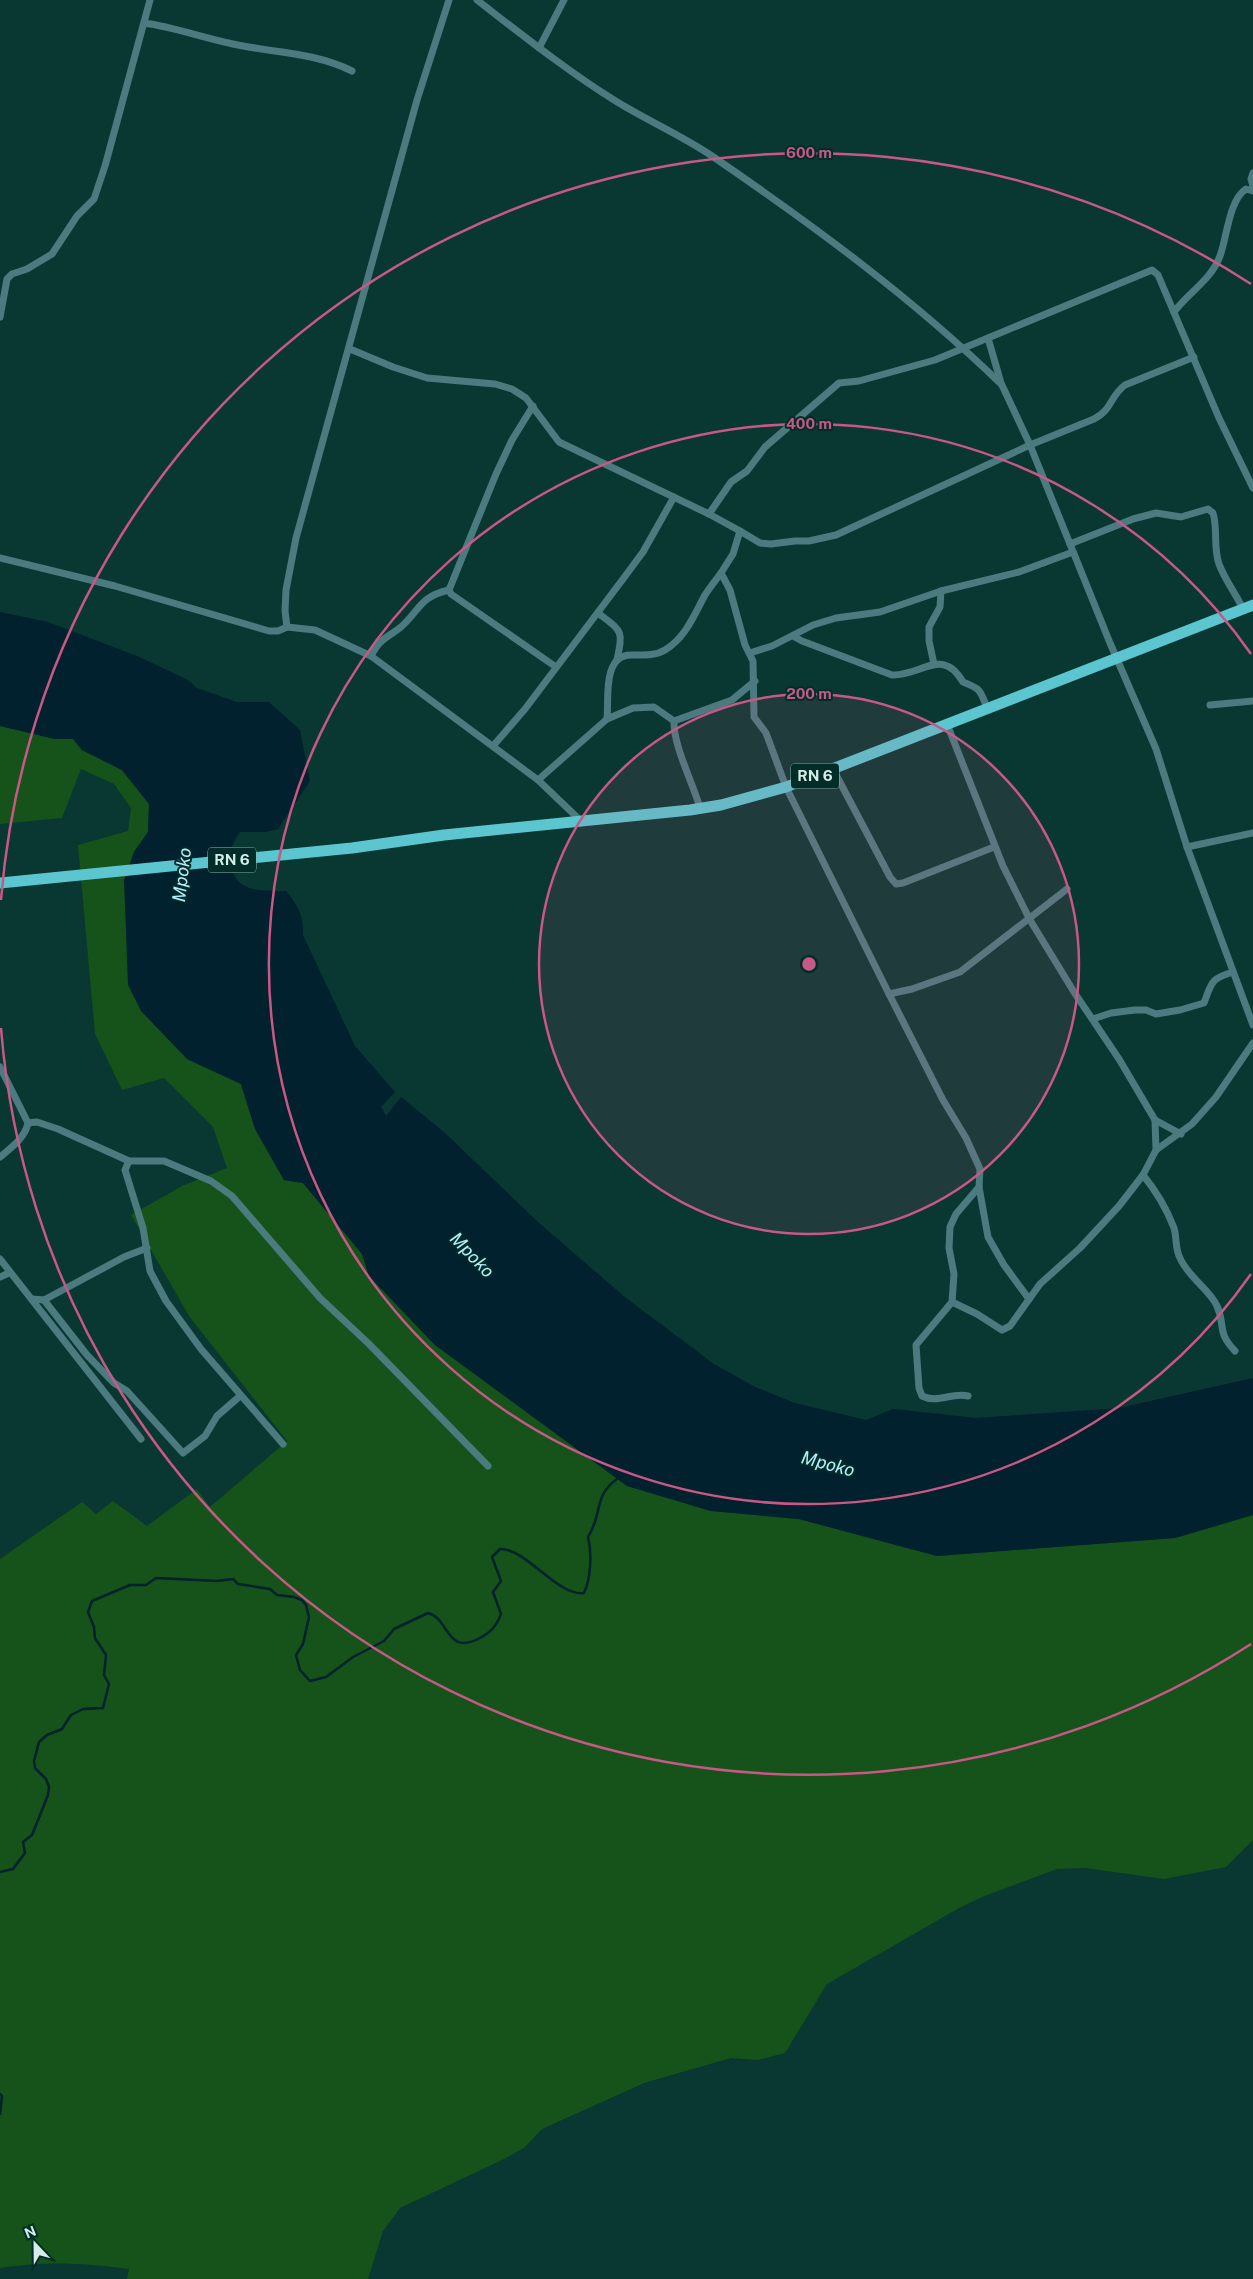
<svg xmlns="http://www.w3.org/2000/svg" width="1253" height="2279" font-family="'Public Sans',sans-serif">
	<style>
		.green { fill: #15531b }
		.water { fill: #00212d }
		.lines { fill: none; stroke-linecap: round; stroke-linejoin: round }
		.stream { stroke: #00212d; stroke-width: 2.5 }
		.street { stroke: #4c7b7f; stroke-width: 7 }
		.primary { stroke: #5cc6d0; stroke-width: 11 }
		.ring { fill: none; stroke: #c85885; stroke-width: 2.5 }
		.labels { text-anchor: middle; stroke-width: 4; stroke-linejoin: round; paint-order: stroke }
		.shield { fill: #002d28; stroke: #96b3ae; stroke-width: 1 }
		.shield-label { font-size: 15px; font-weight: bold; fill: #d6ece8 }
		.water-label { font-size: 18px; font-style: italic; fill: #b9ebff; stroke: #002d28 }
		.centre { fill: #c85885; stroke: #002d28; stroke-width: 2.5 }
		.ring-label { font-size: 15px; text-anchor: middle; font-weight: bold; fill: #c85885; stroke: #002d28; stroke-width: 4; stroke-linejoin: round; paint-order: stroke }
	</style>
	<rect width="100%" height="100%" fill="#093732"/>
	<!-- green -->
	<path class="green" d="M 0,726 L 55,739 L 73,739 L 82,750 L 122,770 L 149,804 L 148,832 L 134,852 L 128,953 L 128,985 L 187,1059 L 241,1084 L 255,1129 L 284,1180 L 303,1183 L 362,1254 L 369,1276 L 435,1345 L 627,1486 L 711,1511 L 799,1519 L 937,1556 L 1175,1538 L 1253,1515 L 1253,1840 L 1226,1867 L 1164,1879 L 1086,1868 L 1057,1869 L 982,1897 L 959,1908 L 827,1984 L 785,2053 L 758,2060 L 731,2058 L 644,2083 L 542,2129 L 524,2148 L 502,2160 L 400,2208 L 383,2231 L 368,2279 L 127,2279 L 129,2269 C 82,2263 47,2261 0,2268 L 0,1559 L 82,1502 L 96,1514 L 113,1501 L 147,1526 L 197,1489 L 210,1507 L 287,1441 L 189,1316 L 131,1215 L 182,1186 L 227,1168 L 213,1127 L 164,1078 L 122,1090 L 95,1034 L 78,845 L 128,831 L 131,808 L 114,784 L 81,769 L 62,818 L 0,824 Z"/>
	<!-- water -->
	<path class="water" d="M 0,612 L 48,622 L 137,656 L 188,680 L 197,688 L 237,702 L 269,702 L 300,730 L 310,781 L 278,829 L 265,832 L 240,832 C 231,845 231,848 232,864 C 233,893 264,891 286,891 C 298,906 304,916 303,935 L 355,1046 L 395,1092 L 381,1107 L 386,1116 L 401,1097 L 445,1133 L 539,1223 L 626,1298 L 714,1364 L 755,1387 L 795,1403 L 866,1420 L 893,1409 L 977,1418 L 1119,1408 L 1253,1378 L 1253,1515 L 1175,1538 L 937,1556 L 799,1519 L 711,1511 L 627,1486 L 435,1345 L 369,1276 L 362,1254 L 303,1183 L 284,1180 L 255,1129 L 241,1084 L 187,1059 L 141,1011 L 128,985 L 124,880 L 134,852 L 148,832 L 149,804 L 122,770 L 82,750 L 73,739 L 55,739 L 0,726 Z"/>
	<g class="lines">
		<!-- stream -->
		<g class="stream">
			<path d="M 0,1872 L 13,1869 L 25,1853 L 23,1842 L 32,1835 L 48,1795 L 49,1787 L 46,1779 L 35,1768 L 34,1761 L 39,1742 L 47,1735 L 62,1729 L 71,1715 L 83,1709 L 103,1708 L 109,1684 L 104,1675 L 106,1655 L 95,1638 L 94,1627 L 88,1612 L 92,1601 L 130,1585 L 146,1585 L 156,1578 L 217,1581 L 233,1579 L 238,1584 L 270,1589 L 277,1595 L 294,1597 L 302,1600 L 306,1605 L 309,1617 L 303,1644 L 296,1655 L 300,1670 L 310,1681 L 326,1677 L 353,1657 L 384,1641 L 394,1629 L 428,1613 C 449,1618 446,1655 478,1639 C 490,1633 496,1627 501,1614 L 493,1592 L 501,1581 L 492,1557 L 500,1549 C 526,1548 558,1597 584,1593 C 591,1578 592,1553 588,1537 C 603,1514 593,1496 617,1479"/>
			<path d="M 0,2094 L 2,2096 L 0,2114"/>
		</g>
		<!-- street -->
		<g class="street">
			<path d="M 477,0 C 521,34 566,70 614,100 C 646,120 681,135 712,156 C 813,225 912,298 1000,383"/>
			<path d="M 144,23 C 174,27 203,38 233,44 C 274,53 314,52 352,71"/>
			<path d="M 539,48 L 564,0"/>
			<path d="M 1253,173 L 1251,179 L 1253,186"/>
			<path d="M 1174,312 C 1188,293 1212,279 1220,256 C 1227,237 1229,200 1246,189 L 1253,191"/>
			<path d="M 0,317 L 7,279 L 12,274 L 27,269 L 52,254 L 77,216 L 94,199 L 105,166 L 150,0"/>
			<path d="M 988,338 L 1001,383 L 1030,445 L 1110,643 L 1156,749 L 1187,847 L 1253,1025"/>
			<path d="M 350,349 L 393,367 L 427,378 L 495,384 L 512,389 L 526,398 L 559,442 L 709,514 L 740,531 L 733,554 L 721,573 L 730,590 L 745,645 L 753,661 L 754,717 L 766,733 L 786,787 L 889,994 L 943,1100 L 966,1138 L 980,1169 L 979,1187 L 956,1214 L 950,1227 L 949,1248 L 954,1274 L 952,1302 L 916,1345 L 919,1388 L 922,1396 C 938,1404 951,1392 968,1396"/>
			<path d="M 533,406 L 512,440 L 496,474 L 449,590 L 451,594 L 556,667"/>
			<path d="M 709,514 L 731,482 L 747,471 L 765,447 L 839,383 L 859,381 L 935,360 L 1152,270 L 1158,275 L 1219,418 L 1253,488"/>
			<path d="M 740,531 L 760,543 L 771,544 L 795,541 L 809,541 L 836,535 L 1030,445 L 1094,419 C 1112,410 1110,396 1125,385 L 1194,357"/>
			<path d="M 1070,544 L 1133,519 L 1156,513 L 1181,517 L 1208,509 L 1213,513 C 1218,529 1213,547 1219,564 C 1225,580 1236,594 1243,609"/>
			<path d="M 0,558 L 115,586 L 269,631 L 278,631 L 287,627 L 315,630 L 371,656 L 538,780 L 581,821"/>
			<path d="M 598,613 C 623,632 623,630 617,660"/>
			<path d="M 287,627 L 285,611 L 286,590 L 296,538 L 417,100 L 449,0"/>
			<path d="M 793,636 L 802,641 L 892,675 C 922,676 942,646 963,682 C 981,689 980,690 987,708"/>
			<path d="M 750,653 L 772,646 L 813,625 L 836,618 L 880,612 L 941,591 L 1019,572 L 1073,552"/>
			<path d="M 371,656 C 380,638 387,638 401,627 C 421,609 419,597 449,590"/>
			<path d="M 934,664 L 929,641 L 929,627 L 940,607 L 941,591"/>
			<path d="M 1210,705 L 1253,701"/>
			<path d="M 607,719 L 633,708 L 654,707 L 674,721 L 732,700 L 755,681"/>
			<path d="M 674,721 C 673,745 693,783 700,808"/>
			<path d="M 947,724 L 1003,866 L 1030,920 L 1074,992 L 1119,1059 L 1155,1120 L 1181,1134"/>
			<path d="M 493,746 L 525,709 L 623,579 L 643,552 L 674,497"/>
			<path d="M 833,769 L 890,877 L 896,884 L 903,883 L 994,847"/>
			<path d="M 538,780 L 607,719 C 609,700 602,655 631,655 C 643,655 655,656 665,650 C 686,637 694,615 705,595 C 710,587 716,580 721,573"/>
			<path d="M 1187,847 L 1253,833"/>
			<path d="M 889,994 L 912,989 L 960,972 L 1067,889"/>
			<path d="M 1093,1019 L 1111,1013 L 1135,1010 L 1146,1010 L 1156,1014 L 1180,1010 L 1204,1003 C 1212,982 1210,979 1233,972"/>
			<path d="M 0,1067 L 28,1123 C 25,1138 11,1148 0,1157"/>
			<path d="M 1155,1120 L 1156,1150"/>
			<path d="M 28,1123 L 37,1122 L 58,1129 L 129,1161 L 164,1161 L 211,1181 L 232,1196 L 320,1298 L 369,1344 L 488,1466"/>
			<path d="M 129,1161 L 125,1170 L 143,1228 L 150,1271 L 166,1301 L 201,1349 L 283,1444"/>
			<path d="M 1143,1175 C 1157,1192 1166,1207 1174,1228 C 1177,1238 1175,1249 1180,1258 C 1188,1277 1210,1290 1217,1306 C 1226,1326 1216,1331 1235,1351"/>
			<path d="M 979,1187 L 988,1237 L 1004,1265 L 1029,1299"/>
			<path d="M 0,1259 L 141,1439"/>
			<path d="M 0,1277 L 9,1273"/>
			<path d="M 32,1299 L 44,1300 L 124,1257 L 147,1248"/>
			<path d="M 44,1300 L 87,1355 L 114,1383 L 127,1391 L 183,1453 L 205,1436 L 217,1416 L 240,1396"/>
			<path d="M 952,1302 L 977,1314 L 1002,1330 L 1010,1326 L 1040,1284 L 1080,1248 L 1119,1206 L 1143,1175 L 1156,1150 L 1192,1124 L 1216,1097 L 1253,1043"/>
		</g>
		<!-- primary -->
		<path class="primary" d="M 0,883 L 352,848 L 444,835 L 690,810 L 721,805 L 786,787 L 1253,605"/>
	</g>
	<!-- distance rings -->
	<circle cx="809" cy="964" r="270" fill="#c85885" fill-opacity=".12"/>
	<g class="ring">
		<circle cx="809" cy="964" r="270"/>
		<path d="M1251 1274A540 540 0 1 1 1251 654"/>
		<path d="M1251 1644A811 811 0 0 1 1 1028M1 900A811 811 0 0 1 1251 284"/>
	</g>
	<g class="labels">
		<!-- shield labels -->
		<g class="shield">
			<rect x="791" y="763.5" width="48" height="25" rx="4"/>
			<rect x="208" y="847.5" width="48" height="25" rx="4"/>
		</g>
		<g class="shield-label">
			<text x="815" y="781">RN 6</text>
			<text x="232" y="865">RN 6</text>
		</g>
		<!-- water labels -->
		<g class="water-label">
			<text transform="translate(182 875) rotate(-83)" y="6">Mpoko</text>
			<text transform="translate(472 1255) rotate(46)" y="6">Mpoko</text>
			<text transform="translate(828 1464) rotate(15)" y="6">Mpoko</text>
		</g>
	</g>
	<circle cx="809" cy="964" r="8" class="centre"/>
	<g class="ring-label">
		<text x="809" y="158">600 m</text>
		<text x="809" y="429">400 m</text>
		<text x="809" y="699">200 m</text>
	</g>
	<!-- north arrow -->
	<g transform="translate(35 2244) rotate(338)" stroke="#002d28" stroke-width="4" paint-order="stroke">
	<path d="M0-4L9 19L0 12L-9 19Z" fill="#d6ece8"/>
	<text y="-8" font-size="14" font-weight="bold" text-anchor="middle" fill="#d6ece8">N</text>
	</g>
</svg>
